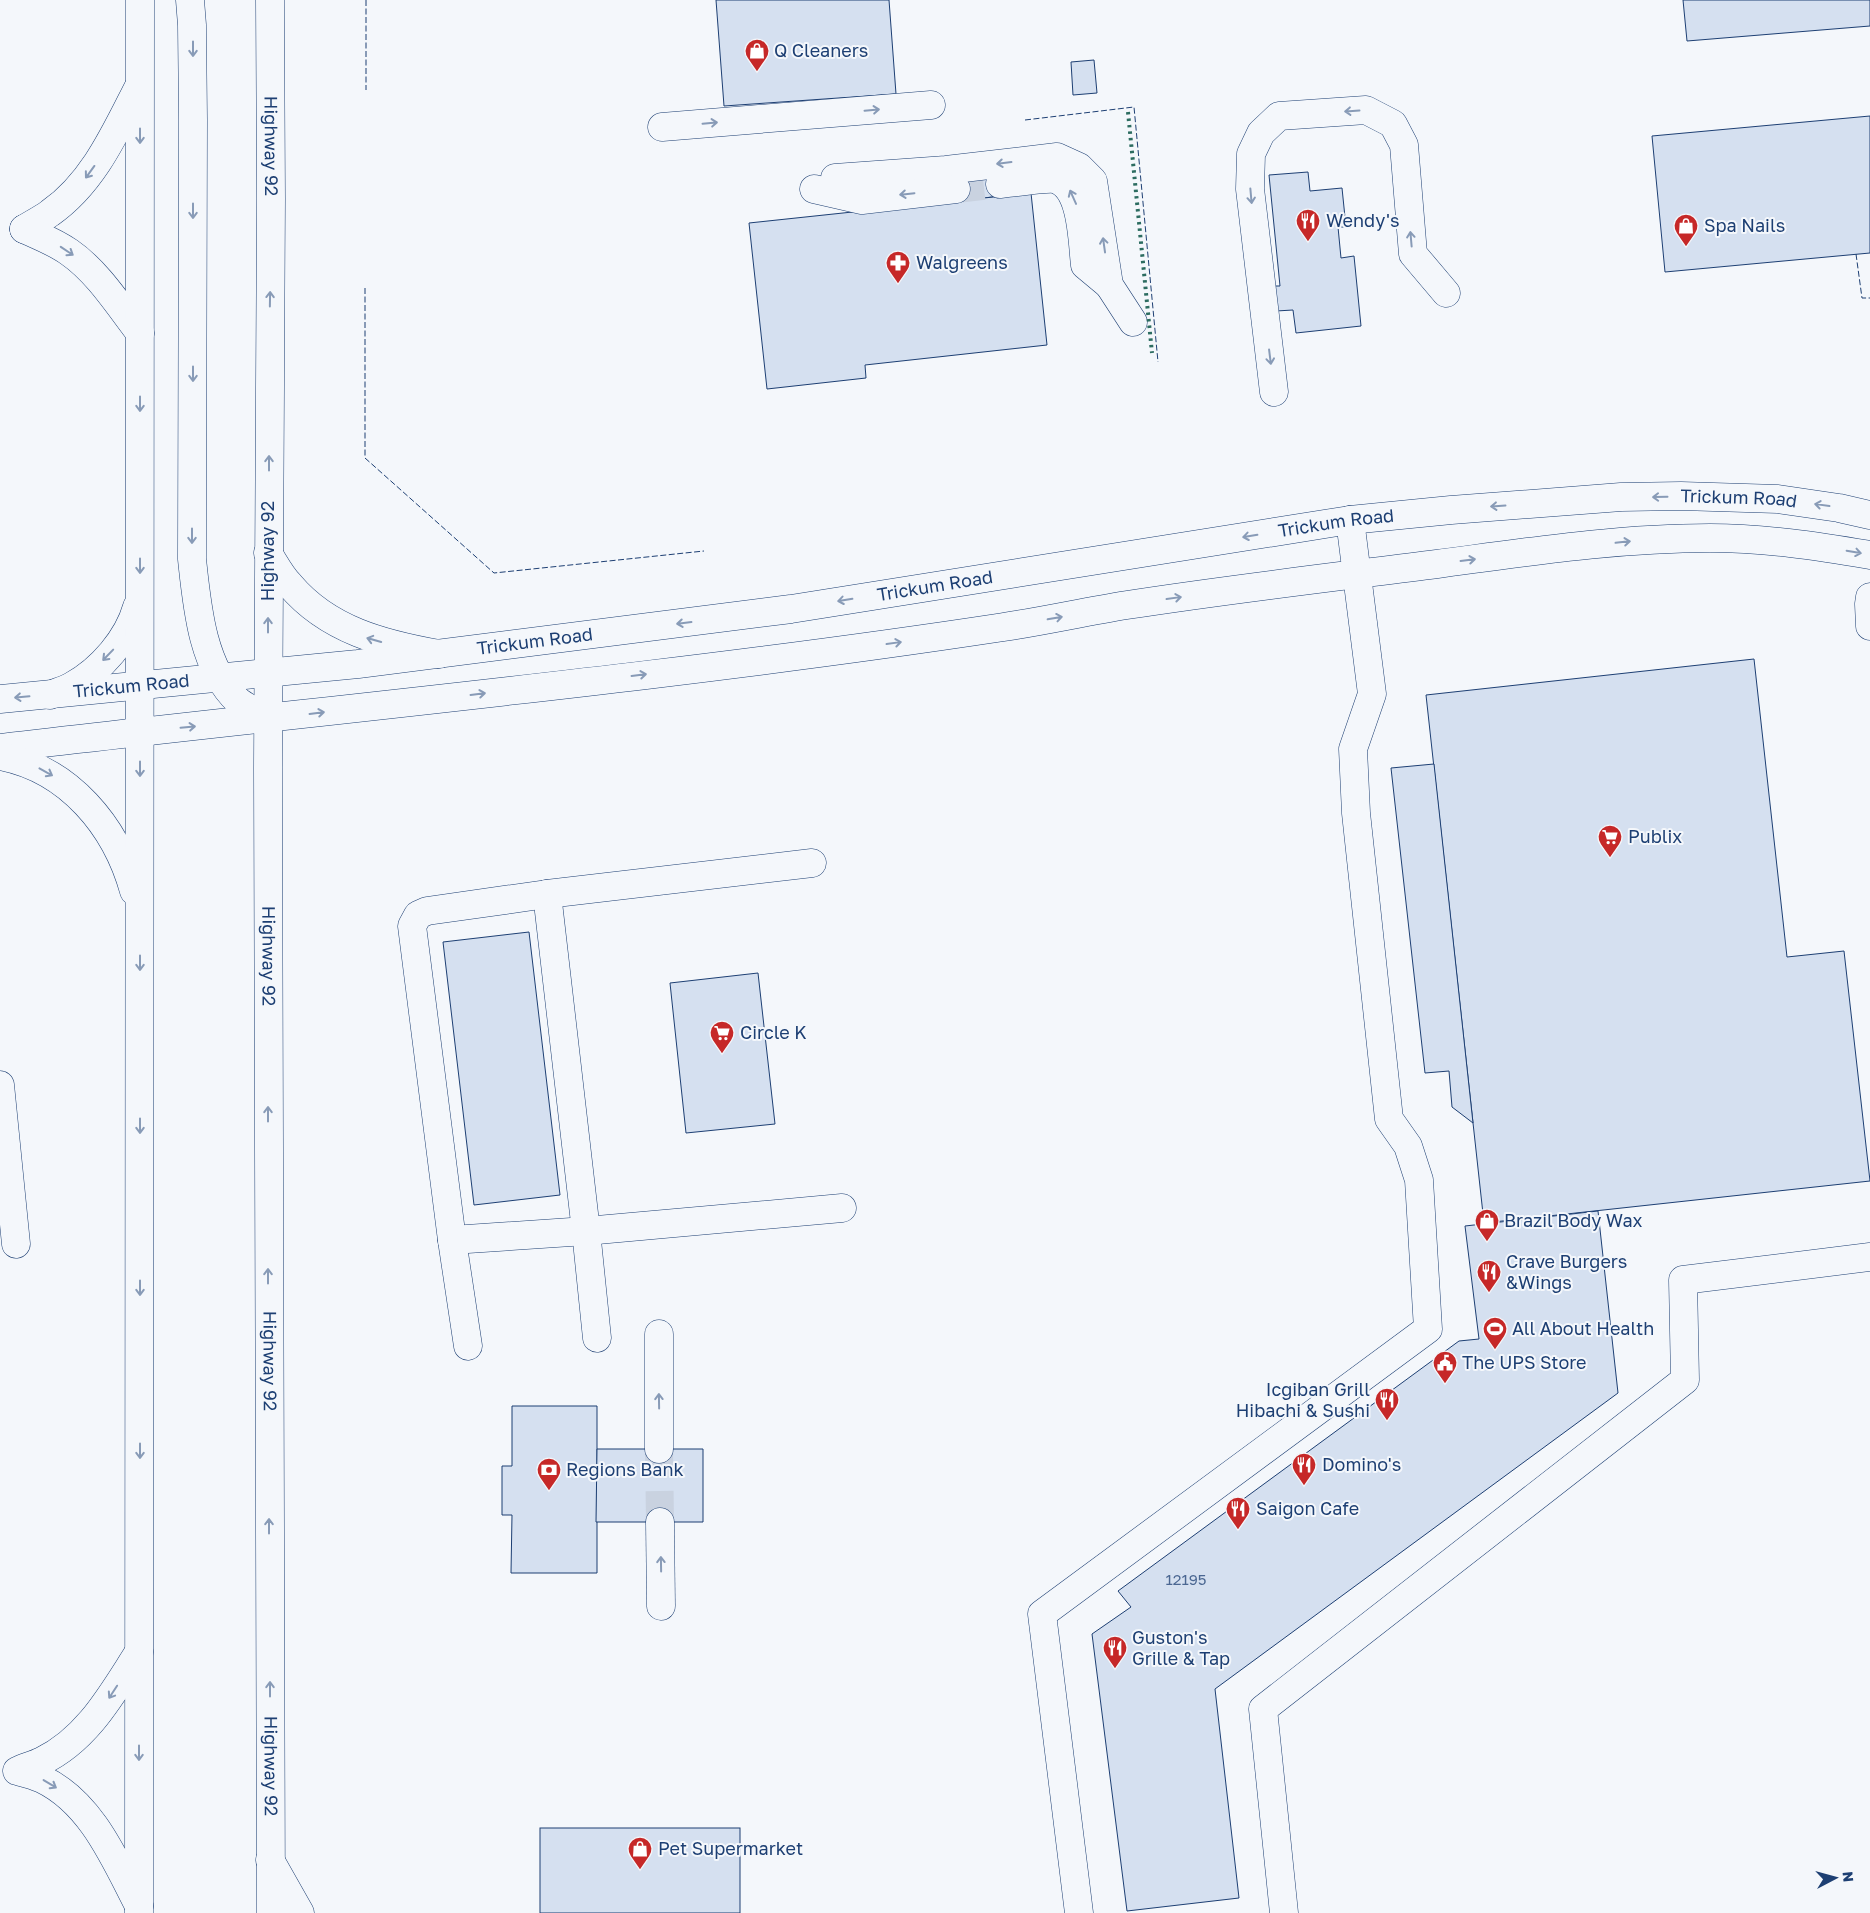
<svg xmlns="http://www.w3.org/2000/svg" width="1870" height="1913" font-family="'Golos Text',sans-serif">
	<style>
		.building { fill: #d5e0f0; stroke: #1d3f73 }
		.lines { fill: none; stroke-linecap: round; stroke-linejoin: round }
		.minor-tunnel { stroke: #c9d2e0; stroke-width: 28; stroke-dasharray: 28 14; stroke-linecap: butt }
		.minor-casing { stroke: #1d3f73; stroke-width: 29 }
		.major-casing { stroke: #1d3f73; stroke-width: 29 }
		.minor { stroke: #f4f7fb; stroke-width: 28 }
		.major { stroke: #f4f7fb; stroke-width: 28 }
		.hedge { stroke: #2c6c60; stroke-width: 4; stroke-dasharray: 2.5 4; stroke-linecap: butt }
		.fence { stroke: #1d3f73; stroke-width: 1; stroke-dasharray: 6 2.5; stroke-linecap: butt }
		.oneway { stroke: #889bb7 }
		.labels { text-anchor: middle; stroke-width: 4; stroke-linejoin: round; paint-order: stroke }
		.number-label { font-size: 15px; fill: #4b6792 }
		.poi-label { font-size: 18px; fill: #1d3f73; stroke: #f4f7fb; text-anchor: start }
		.street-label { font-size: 18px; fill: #1d3f73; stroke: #f4f7fb }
	</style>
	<rect width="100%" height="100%" fill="#f4f7fb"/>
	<!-- building -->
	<g class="building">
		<path d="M 716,0 L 889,0 L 896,94 L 724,106 Z"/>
		<path d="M 1683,0 L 1870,0 L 1870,26 L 1687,41 Z"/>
		<path d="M 1094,60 L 1097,93 L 1073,95 L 1071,62 Z"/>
		<path d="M 1870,116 L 1870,253 L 1665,272 L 1652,136 Z"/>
		<path d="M 998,162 L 1001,196 L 957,201 L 953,167 Z"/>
		<path d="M 1308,172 L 1310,191 L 1342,188 L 1346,227 L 1338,227 L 1341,258 L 1354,256 L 1361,326 L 1296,333 L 1293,310 L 1276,311 L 1273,286 L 1280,286 L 1269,175 Z"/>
		<path d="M 1031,193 L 1047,345 L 865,365 L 866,378 L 767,389 L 749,223 Z"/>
		<path d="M 1754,659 L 1787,957 L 1844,951 L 1870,1181 L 1484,1223 L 1426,695 Z"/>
		<path d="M 1434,764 L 1473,1123 L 1452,1107 L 1449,1071 L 1425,1073 L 1391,768 Z"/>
		<path d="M 529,932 L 560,1195 L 474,1205 L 443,942 Z"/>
		<path d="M 758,973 L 775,1124 L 686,1133 L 670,983 Z"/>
		<path d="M 1598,1211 L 1618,1393 L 1215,1689 L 1239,1898 L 1127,1911 L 1092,1634 L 1131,1607 L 1118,1591 L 1459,1341 L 1479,1339 L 1465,1226 Z"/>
		<path d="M 512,1406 L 597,1406 L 597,1573 L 511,1573 L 512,1515 L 502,1515 L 502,1466 L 512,1466 Z"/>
		<path d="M 597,1449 L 703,1449 L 703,1522 L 596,1522 Z"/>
		<rect x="540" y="1828" width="200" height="85"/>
	</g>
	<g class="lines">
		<!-- minor-tunnel -->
		<g class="minor-tunnel">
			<path d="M 956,189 L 1000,184"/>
			<path d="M 659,1449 L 660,1522"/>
		</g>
		<defs>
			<g id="minor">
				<path d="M 662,127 L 931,105"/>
				<path d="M 835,178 L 946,170 L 1057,157 L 1079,167 L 1093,181 L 1109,285 L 1133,322"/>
				<path d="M 1000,184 C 1011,183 1046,178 1054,179 C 1083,186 1082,242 1085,265 L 1109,285"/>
				<path d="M 814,189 L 862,200 L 956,189"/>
				<path d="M 1274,392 L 1250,189 L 1251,154 L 1261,133 L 1279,116 L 1366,110 L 1393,124 L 1404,145 L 1413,254 L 1446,293"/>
				<path d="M 1870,597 L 1869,604 L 1870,626"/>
				<path id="s1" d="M 0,699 L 358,664 L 791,609 L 1350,520 L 1451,510 L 1621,497 L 1681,496 L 1778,499 L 1839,508 L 1870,515"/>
				<path d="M 0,748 C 332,709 666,678 997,628 C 1040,622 1083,612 1127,605 C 1230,589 1334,577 1437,564 C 1528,552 1618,538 1710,538 C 1764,538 1817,546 1870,555"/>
				<path d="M 0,1085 L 16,1244"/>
				<path d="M 452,1240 L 586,1231 L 842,1208"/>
				<path d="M 659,1334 L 659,1449"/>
				<path d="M 597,1338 L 586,1231 L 547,894 L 812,863"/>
				<path d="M 468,1346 L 452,1240 L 412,926 L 418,915 L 427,911 L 547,894"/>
				<path d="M 660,1522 L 661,1606"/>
				<path d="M 270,1860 L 300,1913"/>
				<path d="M 139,1906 C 115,1860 92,1803 42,1779 C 34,1775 25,1773 17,1771 C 25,1767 34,1765 42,1761 C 88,1739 113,1692 139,1652"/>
				<path d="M 1079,1913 L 1042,1614 L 1428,1329 L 1419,1180 L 1408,1146 L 1389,1119 L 1356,813 L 1353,749 L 1372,694 L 1350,520"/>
				<path d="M 1284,1913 L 1263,1709 L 1685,1380 L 1683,1280 L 1870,1257"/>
			</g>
			<g id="major">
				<path d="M 190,0 L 192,25 L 193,120 L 192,559 C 197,606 202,667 238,701 C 247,708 259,713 268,719"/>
				<path id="s2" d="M 270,0 L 271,198 L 268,768 L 271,1913"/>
				<path d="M 24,229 C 32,224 42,219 50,213 C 93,183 115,133 138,88"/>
				<path d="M 24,229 C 39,236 55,242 69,252 C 98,272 119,306 140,333"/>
				<path d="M 268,553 C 275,564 281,576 290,585 C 328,630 383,644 439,654"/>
				<path d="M 50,695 C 57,692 65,690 72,686 C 101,670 128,639 137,607"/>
				<path d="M 0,756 C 69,769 116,826 134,891"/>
				<path d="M 139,1913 L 140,0"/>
			</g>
		</defs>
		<!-- minor casing -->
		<use href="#minor" class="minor-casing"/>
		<!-- major casing -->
		<use href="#major" class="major-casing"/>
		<!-- minor -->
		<use href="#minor" class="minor"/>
		<!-- major -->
		<use href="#major" class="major"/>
		<!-- hedge -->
		<path class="hedge" d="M 1128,112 L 1152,353"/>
		<!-- fence -->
		<g class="fence">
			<path d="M 366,0 L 366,90"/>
			<path d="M 1025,120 L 1134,107 L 1158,362"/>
			<path d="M 1856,254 L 1862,298 L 1870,298"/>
			<path d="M 365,288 L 365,458 L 494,573 L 704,551"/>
		</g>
	</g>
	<!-- one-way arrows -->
	<defs><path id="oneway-shaft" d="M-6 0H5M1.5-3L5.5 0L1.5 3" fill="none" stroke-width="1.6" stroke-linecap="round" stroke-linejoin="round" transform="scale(1.25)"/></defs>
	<g class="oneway">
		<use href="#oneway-shaft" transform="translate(193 49) rotate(90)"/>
		<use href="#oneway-shaft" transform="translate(872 110) rotate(-5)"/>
		<use href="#oneway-shaft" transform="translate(1352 111) rotate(176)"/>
		<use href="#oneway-shaft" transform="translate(710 123) rotate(-5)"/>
		<use href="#oneway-shaft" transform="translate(140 136) rotate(90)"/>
		<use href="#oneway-shaft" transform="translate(1004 163) rotate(173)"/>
		<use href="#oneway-shaft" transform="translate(90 172) rotate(126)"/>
		<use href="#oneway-shaft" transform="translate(907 194) rotate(174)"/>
		<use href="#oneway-shaft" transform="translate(1251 196) rotate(85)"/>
		<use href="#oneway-shaft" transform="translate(1073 197) rotate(-114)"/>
		<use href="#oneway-shaft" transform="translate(193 211) rotate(90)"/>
		<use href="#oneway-shaft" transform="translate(1411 239) rotate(-95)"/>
		<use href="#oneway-shaft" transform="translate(1104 245) rotate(-98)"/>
		<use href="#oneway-shaft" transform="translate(67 251) rotate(34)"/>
		<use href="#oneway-shaft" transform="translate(270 299) rotate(-89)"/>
		<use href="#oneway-shaft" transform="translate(1270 357) rotate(83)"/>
		<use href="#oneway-shaft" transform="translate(193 374) rotate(90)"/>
		<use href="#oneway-shaft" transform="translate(140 404) rotate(90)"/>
		<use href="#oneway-shaft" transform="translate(269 463) rotate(-90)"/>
		<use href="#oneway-shaft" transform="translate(1660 497) rotate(179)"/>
		<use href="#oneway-shaft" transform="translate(1822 505) rotate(-172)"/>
		<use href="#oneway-shaft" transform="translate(1498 506) rotate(176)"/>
		<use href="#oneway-shaft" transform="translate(192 536) rotate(90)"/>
		<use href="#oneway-shaft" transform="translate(1250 536) rotate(171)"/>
		<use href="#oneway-shaft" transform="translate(1623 542) rotate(-6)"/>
		<use href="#oneway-shaft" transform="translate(1854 552) rotate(10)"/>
		<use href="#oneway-shaft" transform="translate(1468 560) rotate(-7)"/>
		<use href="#oneway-shaft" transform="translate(140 566) rotate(90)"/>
		<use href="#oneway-shaft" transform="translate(1174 598) rotate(-8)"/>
		<use href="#oneway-shaft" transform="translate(845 600) rotate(171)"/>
		<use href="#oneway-shaft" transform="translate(1055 618) rotate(-10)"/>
		<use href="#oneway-shaft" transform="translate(684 623) rotate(173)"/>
		<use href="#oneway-shaft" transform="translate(268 625) rotate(-90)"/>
		<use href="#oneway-shaft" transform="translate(374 640) rotate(-164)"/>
		<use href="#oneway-shaft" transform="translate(894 643) rotate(-8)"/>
		<use href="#oneway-shaft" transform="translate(108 655) rotate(134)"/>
		<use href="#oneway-shaft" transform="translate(639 675) rotate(-7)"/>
		<use href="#oneway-shaft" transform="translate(478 694) rotate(-7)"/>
		<use href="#oneway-shaft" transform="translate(22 697) rotate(175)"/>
		<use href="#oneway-shaft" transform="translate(317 713) rotate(-7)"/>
		<use href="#oneway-shaft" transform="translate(188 727) rotate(-5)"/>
		<use href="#oneway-shaft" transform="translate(140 769) rotate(90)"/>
		<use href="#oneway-shaft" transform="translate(46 772) rotate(29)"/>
		<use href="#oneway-shaft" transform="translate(140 963) rotate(90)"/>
		<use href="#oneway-shaft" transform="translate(268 1114) rotate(-90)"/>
		<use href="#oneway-shaft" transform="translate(140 1126) rotate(90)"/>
		<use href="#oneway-shaft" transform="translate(268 1276) rotate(-90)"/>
		<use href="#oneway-shaft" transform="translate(140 1288) rotate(90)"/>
		<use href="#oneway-shaft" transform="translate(659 1401) rotate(-91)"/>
		<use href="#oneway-shaft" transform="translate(140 1451) rotate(90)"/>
		<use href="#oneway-shaft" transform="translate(269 1526) rotate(-90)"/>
		<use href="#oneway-shaft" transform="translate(661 1564) rotate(-91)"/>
		<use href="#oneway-shaft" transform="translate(270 1689) rotate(-90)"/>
		<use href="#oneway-shaft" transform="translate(113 1692) rotate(123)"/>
		<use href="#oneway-shaft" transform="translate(139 1753) rotate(90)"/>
		<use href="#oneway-shaft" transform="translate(50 1784) rotate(31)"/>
	</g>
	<!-- icons -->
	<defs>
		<symbol id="shop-pin" viewBox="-11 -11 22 30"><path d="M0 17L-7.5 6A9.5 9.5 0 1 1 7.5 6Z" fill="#c62828" stroke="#f4f7fb"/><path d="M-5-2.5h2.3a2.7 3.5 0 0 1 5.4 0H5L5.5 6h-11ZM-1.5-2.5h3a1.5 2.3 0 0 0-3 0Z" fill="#fff"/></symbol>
		<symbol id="restaurant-pin" viewBox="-11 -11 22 30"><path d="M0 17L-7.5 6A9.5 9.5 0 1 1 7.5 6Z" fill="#c62828" stroke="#f4f7fb"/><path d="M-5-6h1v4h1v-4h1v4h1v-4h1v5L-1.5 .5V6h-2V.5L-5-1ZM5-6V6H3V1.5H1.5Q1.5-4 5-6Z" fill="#fff"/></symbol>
		<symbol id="pharmacy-pin" viewBox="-11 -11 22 30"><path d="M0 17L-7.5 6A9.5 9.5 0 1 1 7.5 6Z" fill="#c62828" stroke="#f4f7fb"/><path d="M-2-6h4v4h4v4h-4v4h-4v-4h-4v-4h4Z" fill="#fff"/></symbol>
		<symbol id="supermarket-pin" viewBox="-11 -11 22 30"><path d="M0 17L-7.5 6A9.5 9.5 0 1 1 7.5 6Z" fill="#c62828" stroke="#f4f7fb"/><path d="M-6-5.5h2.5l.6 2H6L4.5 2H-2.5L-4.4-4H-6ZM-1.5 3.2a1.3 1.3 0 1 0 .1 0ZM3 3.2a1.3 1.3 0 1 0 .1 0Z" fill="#fff"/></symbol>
		<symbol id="stadium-pin" viewBox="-11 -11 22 30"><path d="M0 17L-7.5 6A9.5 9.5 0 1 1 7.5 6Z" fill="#c62828" stroke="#f4f7fb"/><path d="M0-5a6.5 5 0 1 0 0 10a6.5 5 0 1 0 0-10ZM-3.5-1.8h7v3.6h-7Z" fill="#fff"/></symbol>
		<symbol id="civic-pin" viewBox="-11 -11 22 30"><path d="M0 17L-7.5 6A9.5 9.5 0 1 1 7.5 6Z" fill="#c62828" stroke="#f4f7fb"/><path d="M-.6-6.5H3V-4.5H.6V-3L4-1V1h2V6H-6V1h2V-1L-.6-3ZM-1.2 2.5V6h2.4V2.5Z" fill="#fff"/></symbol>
		<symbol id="bank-pin" viewBox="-11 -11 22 30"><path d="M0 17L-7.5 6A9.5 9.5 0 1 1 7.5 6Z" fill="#c62828" stroke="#f4f7fb"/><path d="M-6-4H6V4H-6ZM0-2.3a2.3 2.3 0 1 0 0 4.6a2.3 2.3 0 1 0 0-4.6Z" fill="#fff"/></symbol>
	</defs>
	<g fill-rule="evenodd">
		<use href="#shop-pin" x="743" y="37" width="28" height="38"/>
		<use href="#restaurant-pin" x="1294" y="207" width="28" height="38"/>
		<use href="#shop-pin" x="1672" y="212" width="28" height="38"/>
		<use href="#pharmacy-pin" x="884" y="249" width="28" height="38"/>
		<use href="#supermarket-pin" x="1596" y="823" width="28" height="38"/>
		<use href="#supermarket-pin" x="708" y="1019" width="28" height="38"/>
		<use href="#shop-pin" x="1473" y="1207" width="28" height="38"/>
		<use href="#restaurant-pin" x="1475" y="1258" width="28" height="38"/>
		<use href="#stadium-pin" x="1481" y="1315" width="28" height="38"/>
		<use href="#civic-pin" x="1431" y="1349" width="28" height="38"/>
		<use href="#restaurant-pin" x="1373" y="1386" width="28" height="38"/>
		<use href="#restaurant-pin" x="1290" y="1451" width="28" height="38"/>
		<use href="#bank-pin" x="535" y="1456" width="28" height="38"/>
		<use href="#restaurant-pin" x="1224" y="1495" width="28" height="38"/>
		<use href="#restaurant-pin" x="1101" y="1634" width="28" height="38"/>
		<use href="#shop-pin" x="626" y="1835" width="28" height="38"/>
	</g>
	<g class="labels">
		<!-- number labels -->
		<g class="number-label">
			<text x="1186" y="1585">12195</text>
		</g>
		<!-- poi labels -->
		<g class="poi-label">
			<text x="774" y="57">Q Cleaners</text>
			<text x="1326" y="227">Wendy's</text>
			<text x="1704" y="232">Spa Nails</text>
			<text x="916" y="269">Walgreens</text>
			<text x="1628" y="843">Publix</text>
			<text x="740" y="1039">Circle K</text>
			<text x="1504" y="1227">Brazil Body Wax</text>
			<text x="1506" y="1268">Crave Burgers<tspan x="1506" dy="21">&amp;Wings</tspan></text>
			<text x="1512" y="1335">All About Health</text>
			<text x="1462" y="1369">The UPS Store</text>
			<text x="1370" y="1396" text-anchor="end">Icgiban Grill<tspan x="1370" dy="21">Hibachi &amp; Sushi</tspan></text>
			<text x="1322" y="1471">Domino's</text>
			<text x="566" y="1476">Regions Bank</text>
			<text x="1256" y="1515">Saigon Cafe</text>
			<text x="1132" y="1644">Guston's<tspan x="1132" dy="21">Grille &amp; Tap</tspan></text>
			<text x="658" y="1855">Pet Supermarket</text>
		</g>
		<!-- street labels -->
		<g class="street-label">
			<text dy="6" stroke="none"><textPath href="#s2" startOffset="146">Highway 92</textPath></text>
			<text dy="6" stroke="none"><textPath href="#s1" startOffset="1752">Trickum Road</textPath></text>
			<text dy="6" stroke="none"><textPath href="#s1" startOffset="1348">Trickum Road</textPath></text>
			<text transform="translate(268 551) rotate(-90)" y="6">Highway 92</text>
			<text dy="6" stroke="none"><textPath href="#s1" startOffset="942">Trickum Road</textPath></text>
			<text dy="6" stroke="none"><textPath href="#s1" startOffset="538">Trickum Road</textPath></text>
			<text dy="6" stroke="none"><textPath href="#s1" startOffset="132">Trickum Road</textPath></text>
			<text dy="6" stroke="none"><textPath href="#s2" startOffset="956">Highway 92</textPath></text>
			<text dy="6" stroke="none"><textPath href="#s2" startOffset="1361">Highway 92</textPath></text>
			<text dy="6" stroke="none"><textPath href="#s2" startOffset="1766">Highway 92</textPath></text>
		</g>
	</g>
	<!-- north arrow -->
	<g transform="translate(1835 1878) rotate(84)" stroke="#f4f7fb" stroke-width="4" paint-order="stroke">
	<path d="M0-4L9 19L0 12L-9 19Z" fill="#1d3f73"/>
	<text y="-8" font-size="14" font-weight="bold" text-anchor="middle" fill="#1d3f73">N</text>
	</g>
</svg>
